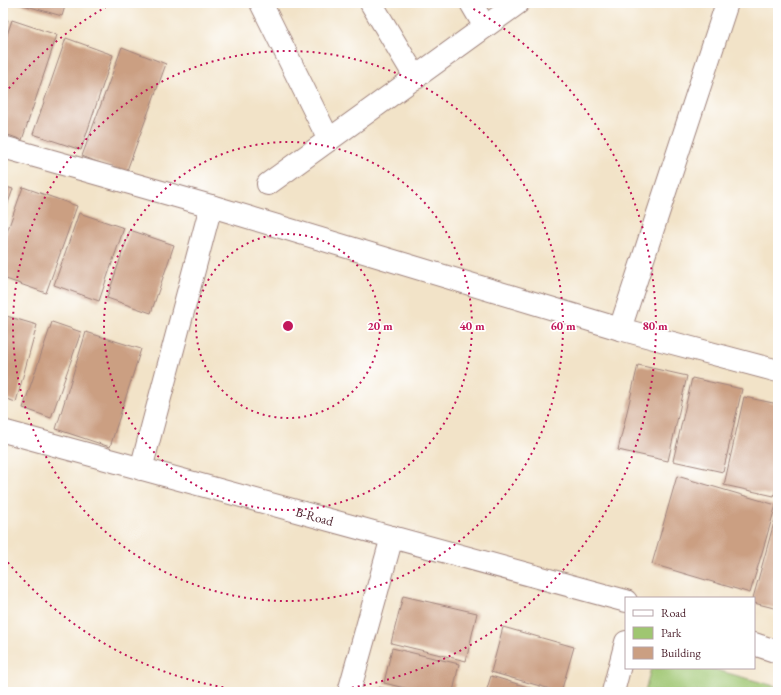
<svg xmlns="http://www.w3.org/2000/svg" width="781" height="695" font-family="'EB Garamond',serif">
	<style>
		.green { fill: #9fc671; stroke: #74724e }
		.building { fill: #cb9f82 }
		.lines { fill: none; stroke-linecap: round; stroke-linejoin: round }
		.minor-casing { stroke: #9e817a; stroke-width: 24 }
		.minor { stroke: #fff; stroke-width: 22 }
		.ring { fill: none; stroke: #c2185b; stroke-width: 2; stroke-dasharray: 2 4 }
		.labels { text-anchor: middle; stroke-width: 3.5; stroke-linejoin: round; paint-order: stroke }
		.street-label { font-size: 13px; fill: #4a1f2b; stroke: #fff }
		.centre { fill: #c2185b; stroke: #fff; stroke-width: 2 }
		.ring-label { font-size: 12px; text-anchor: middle; font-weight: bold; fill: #c2185b; stroke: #fff; stroke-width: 3.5; stroke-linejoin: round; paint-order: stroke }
	</style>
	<rect width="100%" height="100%" fill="#fff"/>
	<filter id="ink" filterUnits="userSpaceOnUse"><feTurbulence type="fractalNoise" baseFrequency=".025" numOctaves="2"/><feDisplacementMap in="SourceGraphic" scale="8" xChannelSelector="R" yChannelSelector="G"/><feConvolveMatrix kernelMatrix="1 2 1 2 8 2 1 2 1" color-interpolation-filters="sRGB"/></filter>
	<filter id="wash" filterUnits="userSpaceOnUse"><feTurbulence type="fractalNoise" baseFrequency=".012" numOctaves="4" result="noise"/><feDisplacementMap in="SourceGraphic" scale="16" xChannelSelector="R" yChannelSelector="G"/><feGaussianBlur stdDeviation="0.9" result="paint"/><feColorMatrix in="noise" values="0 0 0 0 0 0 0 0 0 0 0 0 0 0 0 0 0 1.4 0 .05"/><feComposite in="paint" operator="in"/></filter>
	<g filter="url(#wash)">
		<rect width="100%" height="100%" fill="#f2e3c8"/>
		<!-- green -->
		<path class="green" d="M 651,668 L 709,668 L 778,687 L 778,692 L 645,692 Z"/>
		<g id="blocks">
			<!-- building -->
			<g class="building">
				<path d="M 16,3 L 66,3 L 62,16 Z"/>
				<path d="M 3,18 L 8,20 L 3,34 Z"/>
				<path d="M 12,20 L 57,35 L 22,140 L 3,133 L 3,47 Z"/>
				<path d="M 66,38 L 113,55 L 81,150 L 33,134 Z"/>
				<path d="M 122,47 L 166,64 L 126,173 L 82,156 Z"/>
				<path d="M 3,186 L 13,189 L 3,217 Z"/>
				<path d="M 23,187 L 77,206 L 46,293 L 3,278 L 3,243 Z"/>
				<path d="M 79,213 L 124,228 L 99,301 L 54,285 Z"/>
				<path d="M 130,230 L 174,245 L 151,313 L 107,298 Z"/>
				<path d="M 3,315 L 37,325 L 16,402 L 3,398 Z"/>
				<path d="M 52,322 L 81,332 L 51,418 L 23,408 Z"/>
				<path d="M 86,332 L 141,349 L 110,447 L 56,429 Z"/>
				<path d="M 638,365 L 687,376 L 668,461 L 618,450 Z"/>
				<path d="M 692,378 L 742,389 L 723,472 L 673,461 Z"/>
				<path d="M 744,397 L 778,404 L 778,478 L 774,496 L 724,485 Z"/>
				<path d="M 677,476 L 776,505 L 750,593 L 652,564 Z"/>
				<path d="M 775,519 L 778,520 L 778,609 L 754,603 L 753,598 Z"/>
				<path d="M 403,596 L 477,613 L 466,661 L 391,643 Z"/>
				<path d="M 503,627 L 574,647 L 561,692 L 491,672 Z"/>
				<path d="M 392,648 L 459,664 L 453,692 L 421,692 L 384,683 Z"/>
				<path d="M 491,676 L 544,692 L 486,692 Z"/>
				<path d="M 379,687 L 398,691 L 398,692 L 378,692 Z"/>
			</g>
		</g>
	</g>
	<g filter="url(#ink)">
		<use href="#blocks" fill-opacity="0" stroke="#9e817a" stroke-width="1"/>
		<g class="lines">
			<defs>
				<g id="minor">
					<path d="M 261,3 L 329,140"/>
					<path d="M 371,3 L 416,78"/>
					<path d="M 471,3 L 485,27"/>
					<path d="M 3,147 L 211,206 L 620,329 L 778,371"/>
					<path d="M 268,184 L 518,3"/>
					<path d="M 620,329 L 727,3"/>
					<path id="s1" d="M 3,431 L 626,601"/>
					<path d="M 141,469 L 211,206"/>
					<path d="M 754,644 L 778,652"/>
					<path d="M 349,692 L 392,537"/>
					<path d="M 613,692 L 626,642"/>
				</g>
			</defs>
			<!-- minor casing -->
			<use href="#minor" class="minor-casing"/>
			<!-- minor -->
			<use href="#minor" class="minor"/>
		</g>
	</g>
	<!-- distance rings -->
	<g class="ring">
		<circle cx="288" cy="326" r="92"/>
		<circle cx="288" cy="326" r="184"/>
		<circle cx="288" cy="326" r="275"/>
		<path d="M259 692A367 367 0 0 1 5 559M5 93A367 367 0 0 1 113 3M463 3A367 367 0 0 1 317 692"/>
	</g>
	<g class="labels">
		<!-- street labels -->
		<g class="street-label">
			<text dy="5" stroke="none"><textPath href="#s1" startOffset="323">B-Road</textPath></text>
		</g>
	</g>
	<circle cx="288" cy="326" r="6" class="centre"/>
	<g class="ring-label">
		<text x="380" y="330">20 m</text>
		<text x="472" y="330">40 m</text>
		<text x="563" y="330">60 m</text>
		<text x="655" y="330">80 m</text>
	</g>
	<!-- margin -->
	<rect width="781" height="695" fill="none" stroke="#fff" stroke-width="16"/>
	<!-- legend -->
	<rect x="625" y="597" width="130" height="72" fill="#ffffff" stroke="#b7a5aa"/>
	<rect x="633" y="610" width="20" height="6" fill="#ffffff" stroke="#b7a5aa"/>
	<text x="661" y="617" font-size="12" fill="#4a1f2b">Road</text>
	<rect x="633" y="627" width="20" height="12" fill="#9fc671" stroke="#b7a5aa"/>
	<text x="661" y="637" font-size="12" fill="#4a1f2b">Park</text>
	<rect x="633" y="647" width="20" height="12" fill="#cb9f82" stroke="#b7a5aa"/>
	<text x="661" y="657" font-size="12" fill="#4a1f2b">Building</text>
</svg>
